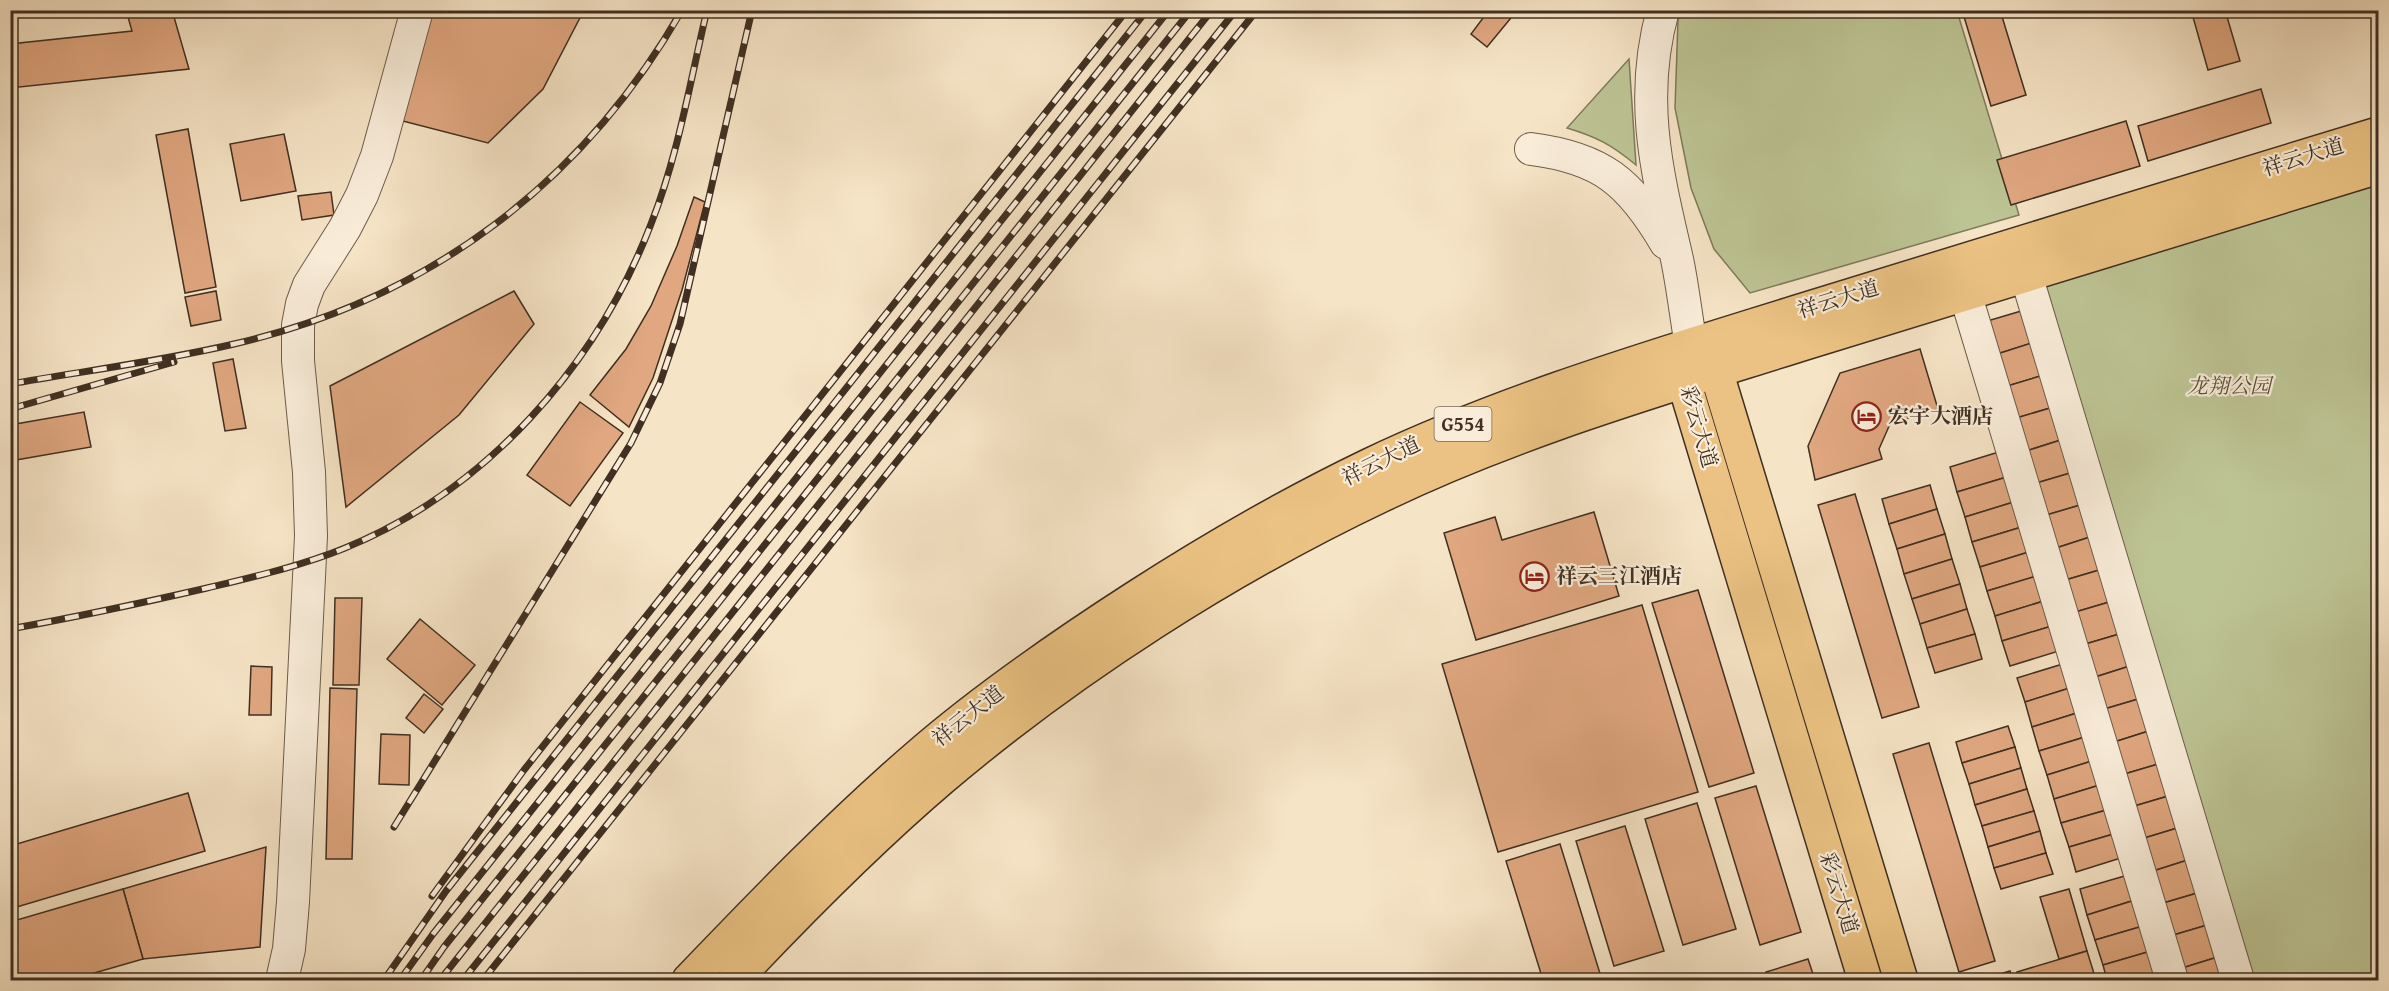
<svg xmlns="http://www.w3.org/2000/svg" width="2389" height="991" font-family="'Gentium Book Plus','Noto Serif SC',serif">
	<style>
		.green { fill: #bdc494; stroke: #7e7a5b; stroke-width: 1.5 }
		.building { fill: #e0a780; stroke: #402f22; stroke-width: 1.5 }
		.lines { fill: none; stroke-linecap: round; stroke-linejoin: round }
		.minor-casing { stroke: #6e5c4b; stroke-width: 34 }
		.major-casing { stroke: #402f22; stroke-width: 36 }
		.highway-casing { stroke: #402f22; stroke-width: 36 }
		.minor { stroke: #f9edda; stroke-width: 32 }
		.major { stroke: #ebc283; stroke-width: 33 }
		.highway { stroke: #ebc283; stroke-width: 33 }
		.rail-casing { stroke: #402f22; stroke-width: 7 }
		.rail { stroke: #f9edda; stroke-width: 4.5; stroke-dasharray: 14; stroke-linecap: butt }
		.labels { text-anchor: middle; stroke-width: 4.5; stroke-linejoin: round; paint-order: stroke }
		.shield { fill: #f9edda; stroke: #786859; stroke-width: 1.5 }
		.shield-label { font-size: 20px; font-weight: bold; fill: #402f22 }
		.street-label { font-size: 21px; fill: #402f22; stroke: #f9edda }
		.park-label { font-size: 21px; font-style: italic; fill: #594d39; stroke: #f9edda }
		.poi-label { font-size: 21px; font-weight: bold; fill: #402f22; stroke: #f9edda; text-anchor: start }
	</style>
	<rect width="100%" height="100%" fill="#f6e4c6"/>
	<filter id="stains"><feTurbulence type="fractalNoise" baseFrequency=".00333" numOctaves="4"/><feColorMatrix values="0 0 0 0 .2 0 0 0 0 .09 0 0 0 0 .02 0 0 0 .5 -.17"/></filter>
	<radialGradient id="worn" r=".72"><stop offset=".6" stop-color="#630" stop-opacity="0"/><stop offset="1" stop-color="#630" stop-opacity=".3"/></radialGradient>
	<!-- green -->
	<g class="green">
		<path d="M 1682,10 L 1957,11 L 2019,215 L 1750,293 L 1714,249 L 1691,188 L 1675,108 L 1678,20 Z"/>
		<path d="M 1629,59 L 1636,165 C 1612,145 1597,137 1567,128 Z"/>
		<path d="M 2378,183 L 2378,980 L 2250,980 L 2043,287 Z"/>
	</g>
	<!-- building -->
	<g class="building">
		<path d="M 126,10 L 172,10 L 189,69 L 10,88 L 10,44 L 132,31 Z"/>
		<path d="M 429,10 L 584,10 L 543,89 L 488,143 L 395,119 Z"/>
		<path d="M 1489,10 L 1512,10 L 1515,13 L 1487,47 L 1471,34 Z"/>
		<path d="M 1962,10 L 2000,10 L 2026,95 L 1991,106 Z"/>
		<path d="M 2191,10 L 2225,10 L 2240,61 L 2208,70 Z"/>
		<path d="M 2261,89 L 2271,123 L 2148,161 L 2138,126 Z"/>
		<path d="M 2126,121 L 2140,166 L 2011,205 L 1997,160 Z"/>
		<path d="M 188,129 L 216,287 L 185,293 L 156,135 Z"/>
		<path d="M 284,134 L 296,191 L 241,201 L 230,144 Z"/>
		<path d="M 331,192 L 334,215 L 302,220 L 298,196 Z"/>
		<path d="M 694,197 L 705,202 L 682,290 L 653,378 L 629,427 L 590,395 L 626,349 L 651,306 L 677,246 Z"/>
		<path d="M 216,291 L 221,320 L 191,326 L 185,297 Z"/>
		<path d="M 514,291 L 534,324 L 459,415 L 346,507 L 330,386 Z"/>
		<path d="M 2028,309 L 2038,341 L 1994,355 L 1984,322 Z"/>
		<path d="M 2038,341 L 2047,374 L 2004,387 L 1994,355 Z"/>
		<path d="M 1920,349 L 1938,409 L 1890,424 L 1879,449 L 1882,459 L 1815,480 L 1808,446 L 1840,373 Z"/>
		<path d="M 233,359 L 246,428 L 225,431 L 213,363 Z"/>
		<path d="M 2047,374 L 2057,406 L 2013,419 L 2004,387 Z"/>
		<path d="M 580,402 L 623,433 L 570,506 L 527,475 Z"/>
		<path d="M 2057,406 L 2067,438 L 2023,452 L 2013,419 Z"/>
		<path d="M 84,412 L 91,447 L 10,461 L 10,425 Z"/>
		<path d="M 2067,438 L 2077,471 L 2033,484 L 2023,452 Z"/>
		<path d="M 2002,451 L 2010,476 L 1957,492 L 1950,467 Z"/>
		<path d="M 2077,471 L 2087,503 L 2043,516 L 2033,484 Z"/>
		<path d="M 2010,476 L 2017,501 L 1965,517 L 1957,492 Z"/>
		<path d="M 1930,485 L 1937,509 L 1889,524 L 1882,499 Z"/>
		<path d="M 1855,494 L 1919,707 L 1882,718 L 1818,505 Z"/>
		<path d="M 2017,501 L 2025,526 L 1972,542 L 1965,517 Z"/>
		<path d="M 2087,503 L 2096,535 L 2053,549 L 2043,516 Z"/>
		<path d="M 1937,509 L 1945,534 L 1897,549 L 1889,524 Z"/>
		<path d="M 1594,512 L 1619,596 L 1476,640 L 1444,533 L 1495,517 L 1502,540 Z"/>
		<path d="M 2025,526 L 2032,551 L 1980,567 L 1972,542 Z"/>
		<path d="M 1945,534 L 1952,559 L 1904,574 L 1897,549 Z"/>
		<path d="M 2096,535 L 2106,568 L 2062,581 L 2053,549 Z"/>
		<path d="M 2032,551 L 2040,575 L 1987,591 L 1980,567 Z"/>
		<path d="M 1952,559 L 1960,584 L 1912,599 L 1904,574 Z"/>
		<path d="M 2106,568 L 2116,600 L 2072,613 L 2062,581 Z"/>
		<path d="M 2040,575 L 2047,600 L 1995,616 L 1987,591 Z"/>
		<path d="M 1960,584 L 1967,609 L 1920,624 L 1912,599 Z"/>
		<path d="M 1698,590 L 1754,773 L 1709,787 L 1652,603 Z"/>
		<path d="M 335,598 L 362,598 L 359,685 L 333,685 Z"/>
		<path d="M 2047,600 L 2055,625 L 2002,641 L 1995,616 Z"/>
		<path d="M 2116,600 L 2126,632 L 2082,645 L 2072,613 Z"/>
		<path d="M 1642,605 L 1698,792 L 1498,852 L 1442,664 Z"/>
		<path d="M 1967,609 L 1975,634 L 1927,648 L 1920,624 Z"/>
		<path d="M 420,619 L 475,665 L 442,705 L 387,659 Z"/>
		<path d="M 2055,625 L 2062,650 L 2010,666 L 2002,641 Z"/>
		<path d="M 2126,632 L 2136,664 L 2092,678 L 2082,645 Z"/>
		<path d="M 1975,634 L 1982,659 L 1935,673 L 1927,648 Z"/>
		<path d="M 2066,663 L 2073,687 L 2025,702 L 2017,678 Z"/>
		<path d="M 2136,664 L 2145,697 L 2101,710 L 2092,678 Z"/>
		<path d="M 251,666 L 272,667 L 271,715 L 249,715 Z"/>
		<path d="M 2073,687 L 2080,712 L 2032,727 L 2025,702 Z"/>
		<path d="M 330,688 L 357,689 L 352,859 L 326,859 Z"/>
		<path d="M 424,694 L 443,709 L 424,733 L 406,718 Z"/>
		<path d="M 2145,697 L 2155,729 L 2111,743 L 2101,710 Z"/>
		<path d="M 2080,712 L 2088,736 L 2039,751 L 2032,727 Z"/>
		<path d="M 2008,726 L 2015,747 L 1962,763 L 1956,742 Z"/>
		<path d="M 2155,729 L 2165,762 L 2121,775 L 2111,743 Z"/>
		<path d="M 381,734 L 410,735 L 409,785 L 379,784 Z"/>
		<path d="M 2088,736 L 2095,760 L 2047,775 L 2039,751 Z"/>
		<path d="M 1929,743 L 1995,961 L 1959,972 L 1893,754 Z"/>
		<path d="M 2015,747 L 2021,768 L 1969,784 L 1962,763 Z"/>
		<path d="M 2095,760 L 2103,784 L 2054,799 L 2047,775 Z"/>
		<path d="M 2165,762 L 2175,794 L 2131,807 L 2121,775 Z"/>
		<path d="M 2021,768 L 2027,789 L 1975,805 L 1969,784 Z"/>
		<path d="M 2103,784 L 2110,809 L 2061,823 L 2054,799 Z"/>
		<path d="M 1756,786 L 1801,932 L 1760,945 L 1715,798 Z"/>
		<path d="M 2027,789 L 2034,811 L 1982,826 L 1975,805 Z"/>
		<path d="M 188,793 L 205,851 L 10,909 L 10,846 Z"/>
		<path d="M 2175,794 L 2184,826 L 2141,839 L 2131,807 Z"/>
		<path d="M 1697,803 L 1736,929 L 1683,945 L 1645,819 Z"/>
		<path d="M 2110,809 L 2117,833 L 2069,847 L 2061,823 Z"/>
		<path d="M 2034,811 L 2040,831 L 1988,847 L 1982,826 Z"/>
		<path d="M 1625,826 L 1664,951 L 1614,966 L 1576,841 Z"/>
		<path d="M 2184,826 L 2194,858 L 2150,872 L 2141,839 Z"/>
		<path d="M 2040,831 L 2046,853 L 1994,868 L 1988,847 Z"/>
		<path d="M 2117,833 L 2124,857 L 2076,872 L 2069,847 Z"/>
		<path d="M 1560,844 L 1602,980 L 1543,980 L 1506,861 Z"/>
		<path d="M 266,847 L 260,947 L 143,959 L 123,889 Z"/>
		<path d="M 2046,853 L 2053,874 L 2001,889 L 1994,868 Z"/>
		<path d="M 2194,858 L 2204,891 L 2160,904 L 2150,872 Z"/>
		<path d="M 2128,875 L 2135,900 L 2087,915 L 2080,889 Z"/>
		<path d="M 123,889 L 143,959 L 70,980 L 10,980 L 10,922 Z"/>
		<path d="M 2069,889 L 2087,951 L 2059,959 L 2040,897 Z"/>
		<path d="M 2204,891 L 2214,923 L 2170,936 L 2160,904 Z"/>
		<path d="M 2135,900 L 2143,926 L 2095,940 L 2087,915 Z"/>
		<path d="M 2214,923 L 2224,955 L 2179,969 L 2170,936 Z"/>
		<path d="M 2143,926 L 2151,951 L 2103,965 L 2095,940 Z"/>
		<path d="M 2087,951 L 2096,980 L 2020,980 L 2017,972 Z"/>
		<path d="M 2151,951 L 2158,976 L 2145,980 L 2107,980 L 2103,965 Z"/>
		<path d="M 2224,955 L 2231,980 L 2183,980 L 2179,969 Z"/>
		<path d="M 1808,959 L 1815,980 L 1769,980 L 1766,972 Z"/>
		<path d="M 2010,971 L 2013,980 L 1980,980 Z"/>
	</g>
	<g class="lines">
		<defs>
			<g id="minor">
				<path d="M 1663,10 C 1638,99 1657,173 1677,259 C 1683,288 1686,317 1691,345"/>
				<path d="M 1531,149 C 1602,158 1630,182 1666,243"/>
				<path d="M 2026,275 L 2238,980"/>
				<path d="M 1965,293 L 2172,980"/>
				<path d="M 282,980 L 289,949 L 293,902 L 311,536 L 309,472 L 298,361 L 298,325 L 302,304 L 309,285 L 345,228 L 362,195 L 377,156 L 417,10"/>
			</g>
			<g id="major">
				<path d="M 1696,351 L 1716,371 L 1901,980"/>
				<path d="M 1689,353 L 1684,382 L 1865,980"/>
			</g>
			<g id="highway">
				<path d="M 689,980 C 763,903 836,827 917,757 C 985,698 1059,647 1135,598 C 1211,549 1289,504 1370,465 C 1507,400 1653,357 1797,312 C 1990,252 2185,193 2378,134"/>
				<path d="M 734,980 C 800,910 868,841 942,778 C 1072,668 1228,568 1382,495 C 1517,430 1663,388 1805,343 C 1996,284 2187,226 2378,167"/>
			</g>
		</defs>
		<!-- minor casing -->
		<use href="#minor" class="minor-casing"/>
		<!-- major casing -->
		<use href="#major" class="major-casing"/>
		<!-- highway casing -->
		<use href="#highway" class="highway-casing"/>
		<!-- minor -->
		<use href="#minor" class="minor"/>
		<!-- major -->
		<use href="#major" class="major"/>
		<!-- highway -->
		<use href="#highway" class="highway"/>
		<defs>
			<g id="rail">
				<path d="M 10,384 C 84,371 162,361 234,344 C 429,299 583,183 682,10"/>
				<path d="M 10,409 L 174,362"/>
				<path d="M 10,629 C 76,617 142,603 207,588 C 253,577 301,566 345,548 C 487,490 597,365 651,224 C 678,156 690,82 707,10"/>
				<path d="M 394,827 L 631,443 L 660,383 L 680,324 L 752,10"/>
				<path d="M 432,896 L 524,770 L 1127,10"/>
				<path d="M 384,980 L 446,891 L 1147,10"/>
				<path d="M 400,980 L 433,934 L 1169,10"/>
				<path d="M 421,980 L 444,947 L 1191,10"/>
				<path d="M 440,980 L 1212,10"/>
				<path d="M 463,980 L 1236,10"/>
				<path d="M 483,980 L 1257,10"/>
			</g>
		</defs>
		<!-- rail casing -->
		<use href="#rail" class="rail-casing"/>
		<!-- rail -->
		<use href="#rail" class="rail"/>
	</g>
	<!-- icons -->
	<defs>
		<symbol id="hotel-ring" viewBox="-11 -11 22 22"><circle r="9.5" fill="#f9edda" stroke="#8f2418" stroke-width="1.5"/><path d="M-6-4.5h1.5V1H6V5H4.5V3h-9V5H-6ZM-4 0a1.8 1.8 0 1 1 3.6 0ZM.5 0V-2.5h3Q6-2.5 6 0Z" fill="#8f2418"/></symbol>
	</defs>
	<g fill-rule="evenodd">
		<use href="#hotel-ring" x="1850" y="400" width="33" height="33"/>
		<use href="#hotel-ring" x="1518" y="560" width="33" height="33"/>
	</g>
	<g class="labels">
		<!-- shield labels -->
		<rect class="shield" x="1434.5" y="407" width="57" height="34" rx="4.5"/>
		<g class="shield-label">
			<text x="1463" y="431">G554</text>
		</g>
		<!-- street labels -->
		<g class="street-label">
			<text transform="translate(2303 157) rotate(-17)" y="7">祥云大道</text>
			<text transform="translate(1838 299) rotate(-17)" y="7">祥云大道</text>
			<text transform="translate(1699 427) rotate(74)" y="7">彩云大道</text>
			<text transform="translate(1381 461) rotate(-26)" y="7">祥云大道</text>
			<text transform="translate(968 716) rotate(-38)" y="7">祥云大道</text>
			<text transform="translate(1839 893) rotate(73)" y="7">彩云大道</text>
		</g>
		<!-- park labels -->
		<g class="park-label">
			<text x="2229" y="393">龙翔公园</text>
		</g>
		<!-- poi labels -->
		<g class="poi-label">
			<text x="1888" y="423">宏宇大酒店</text>
			<text x="1556" y="583">祥云三江酒店</text>
		</g>
	</g>
	<!-- margin -->
	<rect width="2389" height="991" fill="none" stroke="#f6e4c6" stroke-width="36"/>
	<rect x="12" y="12" width="2365" height="967" fill="none" stroke="#402f22" stroke-width="3"/>
	<rect x="18" y="18" width="2353" height="955" fill="none" stroke="#402f22" stroke-width="1.5"/>
	<rect width="100%" height="100%" filter="url(#stains)"/>
	<rect width="100%" height="100%" fill="url(#worn)"/>
</svg>
